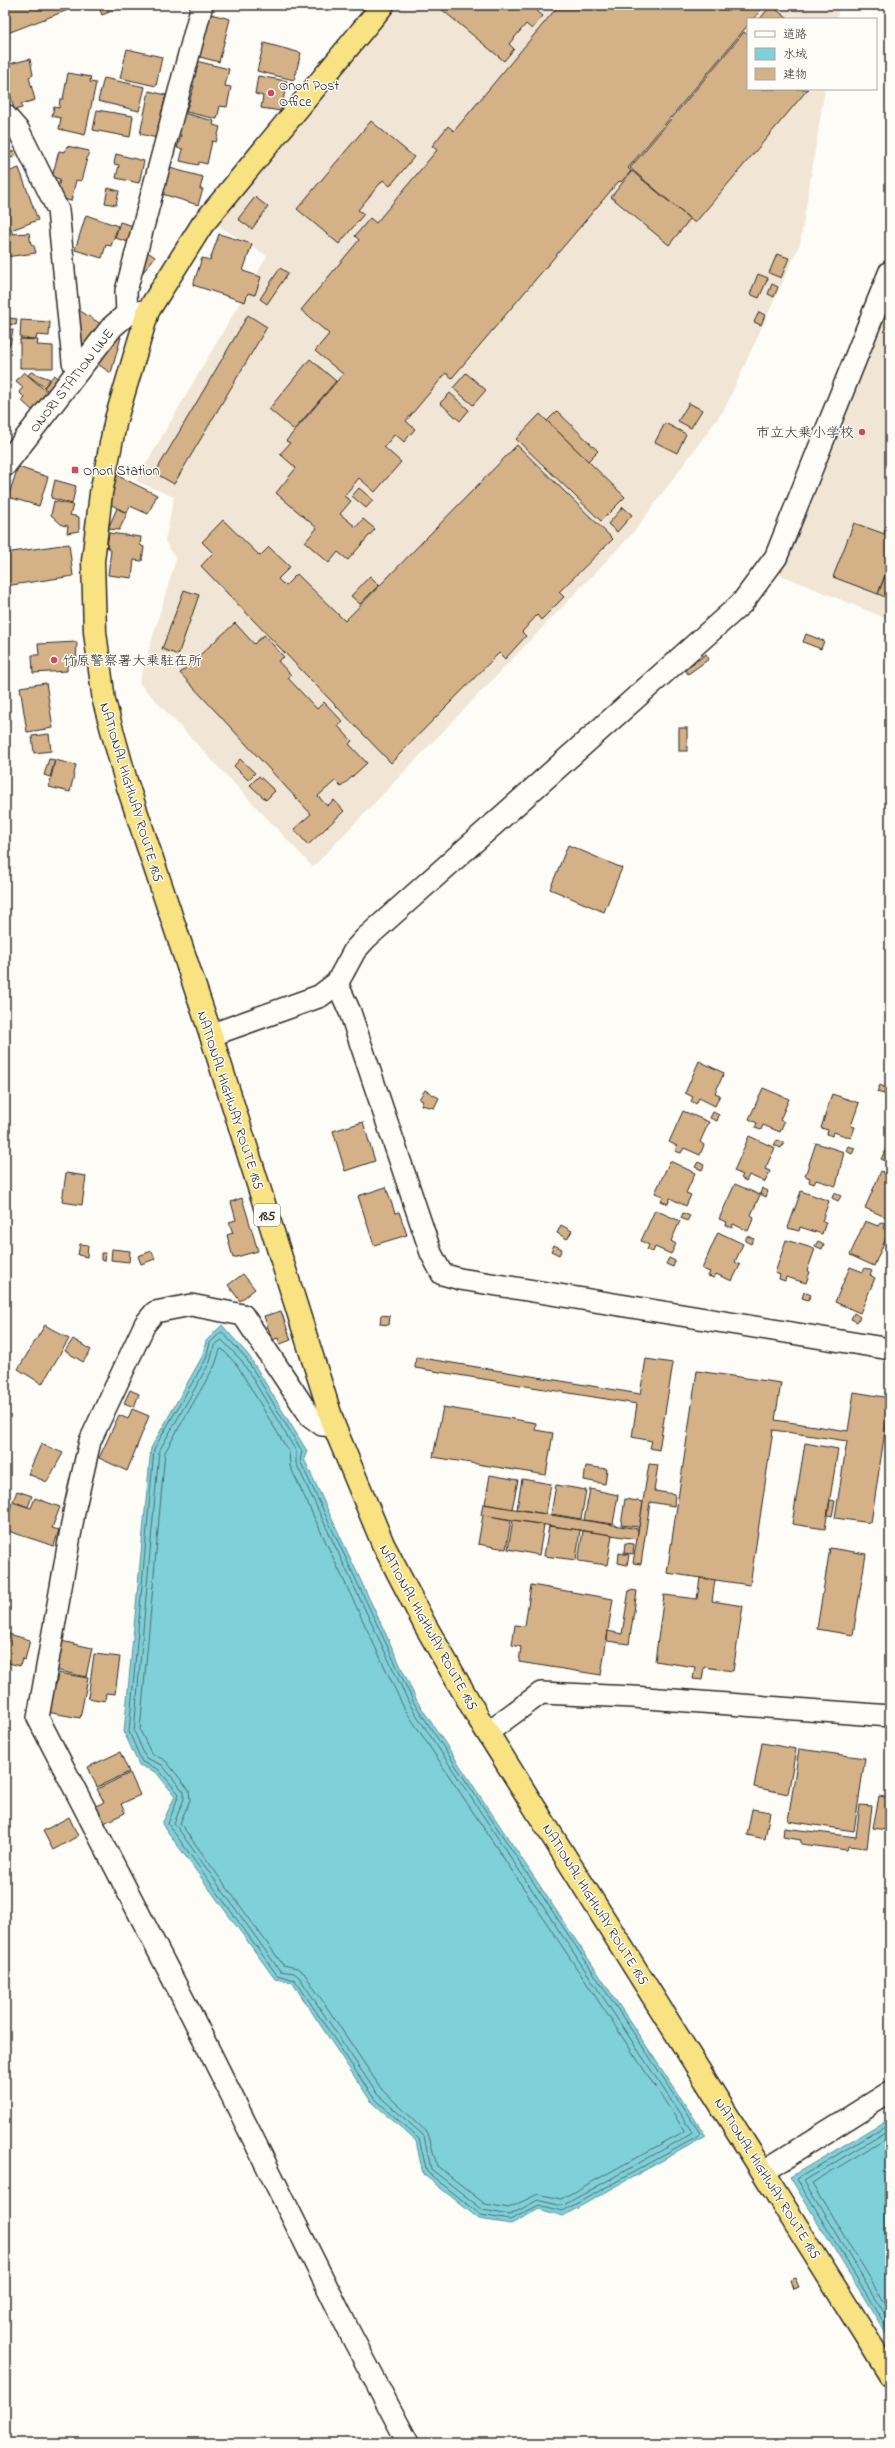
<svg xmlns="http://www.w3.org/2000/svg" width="895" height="2448" font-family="'Indie Flower','Klee One',sans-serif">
<rect width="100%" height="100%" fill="#fdfcf7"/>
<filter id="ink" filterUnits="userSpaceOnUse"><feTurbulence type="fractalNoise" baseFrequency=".025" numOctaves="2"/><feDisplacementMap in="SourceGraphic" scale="8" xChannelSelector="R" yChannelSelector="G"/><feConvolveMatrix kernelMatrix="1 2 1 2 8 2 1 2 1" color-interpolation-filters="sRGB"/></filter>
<g filter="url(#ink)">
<g fill="#f1e6d5">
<polygon points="397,5 839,5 837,19 748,19 748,89 825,89 800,244 724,410 633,533 313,867 139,683 176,559 165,541 174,497 136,481 267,256 217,225"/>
<polygon points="890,290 890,620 776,573"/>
</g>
<g fill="#80d0d9" stroke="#5e8e93">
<polygon points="222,1325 249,1356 307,1451 304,1459 417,1701 706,2136 563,2216 539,2209 511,2224 479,2219 423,2174 416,2141 370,2100 292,1982 275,1979 162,1824 175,1796 156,1772 139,1765 124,1732 151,1448 202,1357 206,1341"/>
<polygon points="890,2118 890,2340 790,2177"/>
</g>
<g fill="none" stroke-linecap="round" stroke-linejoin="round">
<g stroke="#4d6d71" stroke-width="1">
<polygon points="222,1332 246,1358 302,1451 300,1461 414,1703 700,2133 699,2136 563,2211 539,2205 510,2220 481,2215 427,2172 419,2139 373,2097 295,1980 277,1975 168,1824 179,1794 158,1769 142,1762 129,1732 154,1449 206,1359 210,1343"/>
<polygon points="222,1340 242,1361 296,1451 296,1463 410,1705 692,2132 691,2134 562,2206 538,2200 510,2215 483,2210 431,2169 424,2136 377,2094 299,1977 294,1973 280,1971 174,1823 184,1799 184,1792 162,1765 146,1758 134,1731 159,1451 210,1362 214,1346"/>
<polygon points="222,1349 237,1365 289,1452 290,1466 404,1708 684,2130 683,2132 561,2199 538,2194 509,2208 485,2204 437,2166 428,2133 382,2090 304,1973 297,1968 283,1965 180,1823 190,1800 189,1790 166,1761 151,1753 140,1730 165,1452 215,1365 220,1350"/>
<polyline points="890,2123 797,2179 890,2333"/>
<polyline points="890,2129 804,2181 890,2323"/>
<polyline points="890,2136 812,2183 890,2312"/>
</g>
</g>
<g fill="#d5b187" stroke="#2b2b2b">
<polygon points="5,5 81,5 5,34"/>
<polygon points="105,5 127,5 102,15 99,7"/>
<polygon points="286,5 311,5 310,11"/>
<polygon points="443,5 542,5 537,11 543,16 532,29 526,24 509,44 514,49 504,61 440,8"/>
<polygon points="559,5 765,5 753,19 748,19 748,25 628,168 631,171 621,182 619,181 452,378 446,373 406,421 415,429 404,442 395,434 384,447 401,462 375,492 359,478 344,496 351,501 340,514 356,527 363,519 375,529 348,560 338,552 329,563 305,542 317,528 276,493 296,468 280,454 290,443 286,441 343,374 315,351 329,334 301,310 359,240 355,236 370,218 376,223 437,150 432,146 448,126 454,131"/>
<polygon points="771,5 788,19 760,19"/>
<polygon points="207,13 230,19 219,62 196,56"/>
<polygon points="744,32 748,35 748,89 808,89 695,223 630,168"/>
<polygon points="264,43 301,53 294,80 257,71"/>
<polygon points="127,49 162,57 156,86 120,78"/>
<polygon points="30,59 33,75 29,77 35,100 21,104 22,108 14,110 8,83 5,84 5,65"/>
<polygon points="196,61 229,69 225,86 231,87 227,107 220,106 217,119 186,112 194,86 191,85"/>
<polygon points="68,73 91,77 90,82 96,83 85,135 59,129 61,118 52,116 54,107 59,108 60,99 63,99"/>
<polygon points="258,76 287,81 281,111 261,108 263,96 255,94"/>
<polygon points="104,78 145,87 139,111 98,101"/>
<polygon points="149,91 166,95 161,114 166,115 157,138 140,134"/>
<polygon points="97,110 133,116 130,137 93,130"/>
<polygon points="179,112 214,121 213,125 220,127 216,142 212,141 207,164 199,162 198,165 180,161 183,149 177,148 181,135 174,133"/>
<polygon points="371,121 414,157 390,186 383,180 358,210 364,214 339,244 297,209"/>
<polygon points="67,146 89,151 81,181 76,180 71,201 56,197 60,179 52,177 59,151 65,152"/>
<polygon points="14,151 16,156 5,160 5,154"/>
<polygon points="116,154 144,161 139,183 116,178 119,165 114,164"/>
<polygon points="166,167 203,177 200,189 203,189 198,205 159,193"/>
<polygon points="19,168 38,220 11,230 13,234 29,233 31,244 34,246 36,253 5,257 5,173"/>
<polygon points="632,171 690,219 669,245 611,197"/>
<polygon points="108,188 119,191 116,205 105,203"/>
<polygon points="255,197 268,207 252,229 238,219"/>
<polygon points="86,215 118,226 111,246 106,245 102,258 75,250"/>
<polygon points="120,222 137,227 132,243 115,238"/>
<polygon points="219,234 252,244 243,271 261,277 255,295 248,293 245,302 193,285 202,258 210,260"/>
<polygon points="143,249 155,257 140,276"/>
<polygon points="777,254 789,258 781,278 769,273"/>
<polygon points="280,268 288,273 267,304 260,299"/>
<polygon points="758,274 768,278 759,298 750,294"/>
<polygon points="772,284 778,287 774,297 768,294"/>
<polygon points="74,307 101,324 77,355"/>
<polygon points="759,312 765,315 761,325 754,322"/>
<polygon points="248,315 267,327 174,484 155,473"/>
<polygon points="9,318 17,319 16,325 8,324"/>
<polygon points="5,320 8,320 5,337"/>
<polygon points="21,320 50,322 49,336 37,335 36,339 20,338"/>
<polygon points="7,329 13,330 10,345 5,344"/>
<polygon points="117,335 121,337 111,373 96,363"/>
<polygon points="20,339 38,340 37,345 53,346 53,368 20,368"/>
<polygon points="310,359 336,381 294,430 269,409"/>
<polygon points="24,372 48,393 33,411 21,400 24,397 19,392 23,387 16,381"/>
<polygon points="31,372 50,379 44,387 28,375"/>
<polygon points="466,373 486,390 473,405 453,388"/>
<polygon points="54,375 59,379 50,392 44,388"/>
<polygon points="450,393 469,410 460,421 440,403"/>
<polygon points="689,403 702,410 691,428 678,421"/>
<polygon points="557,411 598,451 588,461 547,421"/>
<polygon points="540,414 625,497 601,521 516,439"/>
<polygon points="665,423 686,434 677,453 655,442"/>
<polygon points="517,445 613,539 559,592 564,597 541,620 537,615 522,632 526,636 505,659 499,653 391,763 201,566 213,553 202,542 223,520 260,556 269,547 290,567 278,579 285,586 297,574 345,621"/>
<polygon points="18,467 48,477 39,506 8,497"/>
<polygon points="116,475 157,495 148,514 130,506 127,513 110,504"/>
<polygon points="55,480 76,486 72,504 51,498"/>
<polygon points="359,488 373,500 366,508 352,496"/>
<polygon points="54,501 73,505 70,515 79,517 79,531 67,533 68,526 62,525 51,515"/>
<polygon points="623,507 632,515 617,532 608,524"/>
<polygon points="117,508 127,514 119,530 108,529"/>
<polygon points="890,517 890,535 884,532"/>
<polygon points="854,523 890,536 890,561 878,594 833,577"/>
<polygon points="109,533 141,537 140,545 144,547 142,561 134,560 132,578 108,575 111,550 107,547"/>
<polygon points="69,544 73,576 5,586 5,553"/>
<polygon points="890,564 890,599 878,594"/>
<polygon points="370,576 379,585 360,604 351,596"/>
<polygon points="184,590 199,595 178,655 162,649"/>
<polygon points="235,623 254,644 264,635 284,657 278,661 291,675 288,678 317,709 324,702 343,722 338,726 352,741 349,744 367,763 341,787 335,781 318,796 327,806 334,800 344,811 308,845 294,829 311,814 180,673"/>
<polygon points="806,634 824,641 821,649 803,642"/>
<polygon points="77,642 76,665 67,665 67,671 33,673 32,655 39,655 38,644"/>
<polygon points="706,654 709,659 688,674 685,670"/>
<polygon points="46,683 53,728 27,732 20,687"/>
<rect x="679" y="728" width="8" height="23"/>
<polygon points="49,734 51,751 34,753 32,736"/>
<polygon points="49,759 55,760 50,777 44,775"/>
<polygon points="240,759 255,773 248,780 234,766"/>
<polygon points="55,760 76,765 70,792 49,787"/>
<polygon points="259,776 275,791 266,800 250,785"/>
<polygon points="568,845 622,868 604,912 550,889"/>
<polygon points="699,1061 724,1073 715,1093 720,1095 715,1106 699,1098 696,1104 691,1101 693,1097 685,1093"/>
<polygon points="880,1085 886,1088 884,1094 877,1092"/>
<polygon points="763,1088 789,1099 780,1120 784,1122 780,1132 763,1125 761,1130 755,1128 757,1123 749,1119"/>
<polygon points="425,1090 439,1098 434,1108 421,1105 423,1101 419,1099"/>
<polygon points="832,1094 859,1103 851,1126 855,1127 851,1138 834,1132 832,1136 827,1134 828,1130 821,1128"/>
<polygon points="683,1111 709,1122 700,1142 704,1145 700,1155 684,1148 681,1153 675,1151 677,1146 669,1142"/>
<polygon points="713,1112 719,1115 717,1121 710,1118"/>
<polygon points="363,1122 375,1161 345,1171 333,1131"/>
<polygon points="749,1136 775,1148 765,1169 770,1171 765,1182 749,1175 746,1181 741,1178 743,1175 734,1171"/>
<polygon points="777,1140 784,1143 781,1148 774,1145"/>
<polygon points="890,1140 890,1163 881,1159"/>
<polygon points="816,1143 844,1152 836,1186 816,1180 814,1184 809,1182 810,1178 805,1176"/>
<polygon points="848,1146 855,1148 852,1154 846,1151"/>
<polygon points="670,1161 695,1173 686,1193 691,1195 686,1206 670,1198 668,1204 661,1201 663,1196 655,1193"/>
<polygon points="698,1162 704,1165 702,1170 695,1167"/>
<polygon points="881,1171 890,1175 890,1219 865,1208"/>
<polygon points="66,1173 86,1176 82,1205 62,1202"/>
<polygon points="735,1184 760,1195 751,1215 754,1217 748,1231 733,1224 732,1228 726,1225 727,1222 719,1219"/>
<polygon points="386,1187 395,1213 399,1212 407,1235 374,1245 358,1196"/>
<polygon points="762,1188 768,1191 766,1197 760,1194"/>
<polygon points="801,1191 829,1201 822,1221 826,1222 822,1234 800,1227 799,1231 788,1228"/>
<polygon points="834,1193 841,1196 838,1201 832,1198"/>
<polygon points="242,1198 258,1251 233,1258 227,1235 233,1233 229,1222 236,1220 231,1202"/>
<polygon points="655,1210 680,1221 671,1241 676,1244 671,1254 655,1247 653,1252 647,1250 649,1245 641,1241"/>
<polygon points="683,1213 690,1216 687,1221 681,1218"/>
<polygon points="865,1221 878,1226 881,1222 885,1223 883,1228 889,1231 874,1266 850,1255"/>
<polygon points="561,1225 572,1231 567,1239 557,1233"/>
<polygon points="718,1232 743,1244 735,1262 740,1265 732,1281 716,1274 714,1278 708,1276 710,1272 702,1269"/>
<polygon points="747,1236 754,1239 751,1244 745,1241"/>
<polygon points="786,1240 815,1249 807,1271 810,1272 806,1283 786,1277 785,1281 779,1279 780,1275 775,1273"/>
<polygon points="818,1241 824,1244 822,1249 815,1246"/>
<polygon points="80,1244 88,1245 87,1257 78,1255"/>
<polygon points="554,1245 562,1249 559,1255 551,1251"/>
<polygon points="112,1249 130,1251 129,1262 111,1260"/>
<polygon points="152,1251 155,1259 141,1264 138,1256"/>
<polygon points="101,1253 106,1253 105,1261 101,1260"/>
<polygon points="669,1258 675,1261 673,1267 666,1264"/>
<polygon points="850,1267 863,1272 865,1268 872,1271 870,1275 875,1278 860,1313 835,1302"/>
<polygon points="243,1274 255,1289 240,1301 228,1285"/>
<polygon points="804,1292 811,1295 808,1300 802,1298"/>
<polygon points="281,1311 291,1340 280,1344 278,1338 272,1340 264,1316"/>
<polygon points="854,1313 860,1317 857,1322 851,1319"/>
<polygon points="381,1315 390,1316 389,1325 380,1324"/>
<polygon points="45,1325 69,1339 42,1384 18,1369"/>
<polygon points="73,1339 91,1350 83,1362 65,1351"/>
<polygon points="416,1357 640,1394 646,1359 673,1363 659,1450 650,1448 652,1441 632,1437 637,1404 415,1368"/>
<polygon points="697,1371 781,1383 775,1420 848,1431 854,1392 890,1398 871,1523 835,1518 847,1441 773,1430 750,1585 667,1573"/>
<polygon points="130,1390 139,1394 134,1407 124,1403"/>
<polygon points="443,1407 536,1423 535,1430 553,1433 546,1475 433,1457"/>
<polygon points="132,1409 149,1416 127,1471 99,1458 119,1415 128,1419"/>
<polygon points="805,1443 838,1449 825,1529 792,1524"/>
<polygon points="41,1444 63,1453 47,1482 28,1474"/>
<polygon points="649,1464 658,1465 654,1491 675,1494 674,1506 650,1502 641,1564 633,1563"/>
<polygon points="586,1466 607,1469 605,1484 584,1480"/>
<polygon points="490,1475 518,1480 512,1509 485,1504"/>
<polygon points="522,1479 551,1484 546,1514 517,1509"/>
<polygon points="556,1485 586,1490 581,1519 551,1514"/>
<polygon points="590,1489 618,1495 613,1524 584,1520"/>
<polygon points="17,1491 32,1496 28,1507 13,1501"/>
<polygon points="35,1498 60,1507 52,1528 59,1530 54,1546 5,1530 12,1502 31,1508"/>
<polygon points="625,1499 643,1502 639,1527 621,1525"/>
<polygon points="830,1500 835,1501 832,1516 828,1515"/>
<polygon points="483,1504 638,1529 637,1539 481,1515"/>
<polygon points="483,1515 511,1520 506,1549 478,1544"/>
<polygon points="513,1520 544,1525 539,1555 508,1549"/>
<polygon points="549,1526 580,1530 576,1560 544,1556"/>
<polygon points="583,1531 612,1535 607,1565 578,1561"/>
<polygon points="625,1543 634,1544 633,1554 624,1553"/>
<polygon points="830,1548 866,1554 853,1635 817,1629"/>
<polygon points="619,1553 629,1555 627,1565 618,1563"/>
<polygon points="700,1578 715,1580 712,1601 743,1606 733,1671 704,1667 702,1680 693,1679 695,1667 655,1661 664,1595 697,1599"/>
<polygon points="531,1585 613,1599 601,1675 519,1662 521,1647 512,1645 515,1625 525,1626"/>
<polygon points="629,1590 637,1591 629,1644 607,1641 608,1631 622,1634"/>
<polygon points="5,1633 30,1640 25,1660 22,1659 20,1666 5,1662"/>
<polygon points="57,1640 92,1648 86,1677 51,1669"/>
<polygon points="94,1654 120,1657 115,1694 106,1693 105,1701 88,1698"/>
<polygon points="5,1665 9,1666 5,1680"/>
<polygon points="58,1673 88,1678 80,1718 47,1712 50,1684 56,1685"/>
<polygon points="762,1743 796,1749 788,1794 754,1787"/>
<polygon points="799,1749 865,1758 854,1831 788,1821"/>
<polygon points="120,1752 129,1772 97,1787 88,1767"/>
<polygon points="130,1773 140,1795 121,1804 125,1813 102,1824 94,1807 104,1802 97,1789"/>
<polygon points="879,1796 890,1798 887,1830 873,1828"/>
<polygon points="860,1805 872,1806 867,1848 848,1846 847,1850 801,1844 801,1840 783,1837 784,1828 856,1837"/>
<polygon points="752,1809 770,1812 765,1839 747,1835"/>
<polygon points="69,1817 78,1836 53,1850 43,1831"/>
<polygon points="795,2278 799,2287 793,2289 790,2280"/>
</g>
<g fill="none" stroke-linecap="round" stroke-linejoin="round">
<defs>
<g id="street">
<polyline points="5,115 19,131 58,210 73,362 77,370"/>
<polyline points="127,314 126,291 202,5"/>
<polyline points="337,983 350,1012 431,1253 442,1274 460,1279 890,1349"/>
<polyline points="334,1426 322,1425 310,1416 243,1315 191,1305 155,1312 145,1324 90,1441 75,1507 38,1718 193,2018 350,2333 408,2443"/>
<polyline points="488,1732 541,1693 633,1697 890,1716"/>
<polyline points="764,2171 890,2092"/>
</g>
<g id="secondary">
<polyline points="5,465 112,327 127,314 148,311"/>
<polyline points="211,1035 320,996 337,983 355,950 366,938 742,603 776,557 890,272"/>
</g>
<polyline id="highway" points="383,5 202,225 148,311 116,419 101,493 93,561 95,632 104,701 126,781 211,1035 334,1426 383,1544 425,1625 479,1719 890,2375"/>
</defs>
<use href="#street" stroke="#2b2b2b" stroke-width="24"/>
<use href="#secondary" stroke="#2b2b2b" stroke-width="25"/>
<use href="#highway" stroke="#2b2b2b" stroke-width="25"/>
<use href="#street" stroke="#fdfcf7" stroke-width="21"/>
<use href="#secondary" stroke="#fdfcf7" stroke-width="22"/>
<use href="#highway" stroke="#f8e281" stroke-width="22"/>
</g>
</g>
<g fill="#d1495b" stroke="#fdfcf7" stroke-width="1.5">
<circle cx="271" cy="93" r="4"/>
<circle cx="862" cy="432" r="4"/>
<rect x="71" y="466" width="8" height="8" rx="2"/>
<circle cx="54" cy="660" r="4"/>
</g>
<g text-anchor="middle" stroke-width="3" stroke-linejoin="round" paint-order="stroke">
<rect fill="#fdfcf7" stroke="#6a6a68" stroke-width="1" x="254" y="1204" width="26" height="22" rx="3"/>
<g font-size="13" font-weight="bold" fill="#2b2b2b">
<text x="267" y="1220">185</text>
</g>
<g font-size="14" fill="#2b2b2b" stroke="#fdfcf7" text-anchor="start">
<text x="279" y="90">Onori Post<tspan x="279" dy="16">Office</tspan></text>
<text x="854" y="437" text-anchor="end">市立大乗小学校</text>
<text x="83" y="475">Onori Station</text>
<text x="62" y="665">竹原警察署大乗駐在所</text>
</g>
<g font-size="14" fill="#2b2b2b" stroke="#fdfcf7">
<text transform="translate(71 380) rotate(-52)" y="5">ONORI STATION LINE</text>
<text transform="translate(132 792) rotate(73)" y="5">NATIONAL HIGHWAY ROUTE 185</text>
<text transform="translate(231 1100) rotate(72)" y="5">NATIONAL HIGHWAY ROUTE 185</text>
<text transform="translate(429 1627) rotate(61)" y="5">NATIONAL HIGHWAY ROUTE 185</text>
<text transform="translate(596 1904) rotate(58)" y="5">NATIONAL HIGHWAY ROUTE 185</text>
<text transform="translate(768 2178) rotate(58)" y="5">NATIONAL HIGHWAY ROUTE 185</text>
</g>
</g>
<rect width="895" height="2448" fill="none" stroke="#fdfcf7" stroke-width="20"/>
<rect x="10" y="10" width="875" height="2428" fill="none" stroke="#2b2b2b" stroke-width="1.5" filter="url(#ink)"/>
<rect x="747" y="18" width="130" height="72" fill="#fdfcf7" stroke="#a9a8a5"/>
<rect x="755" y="31" width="20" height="6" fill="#fdfcf7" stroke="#a9a8a5"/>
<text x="783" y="38" font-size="12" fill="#2b2b2b">道路</text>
<rect x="755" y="48" width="20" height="12" fill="#80d0d9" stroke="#a9a8a5"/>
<text x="783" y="58" font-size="12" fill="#2b2b2b">水域</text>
<rect x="755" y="68" width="20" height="12" fill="#d5b187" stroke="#a9a8a5"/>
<text x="783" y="78" font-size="12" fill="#2b2b2b">建物</text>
</svg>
